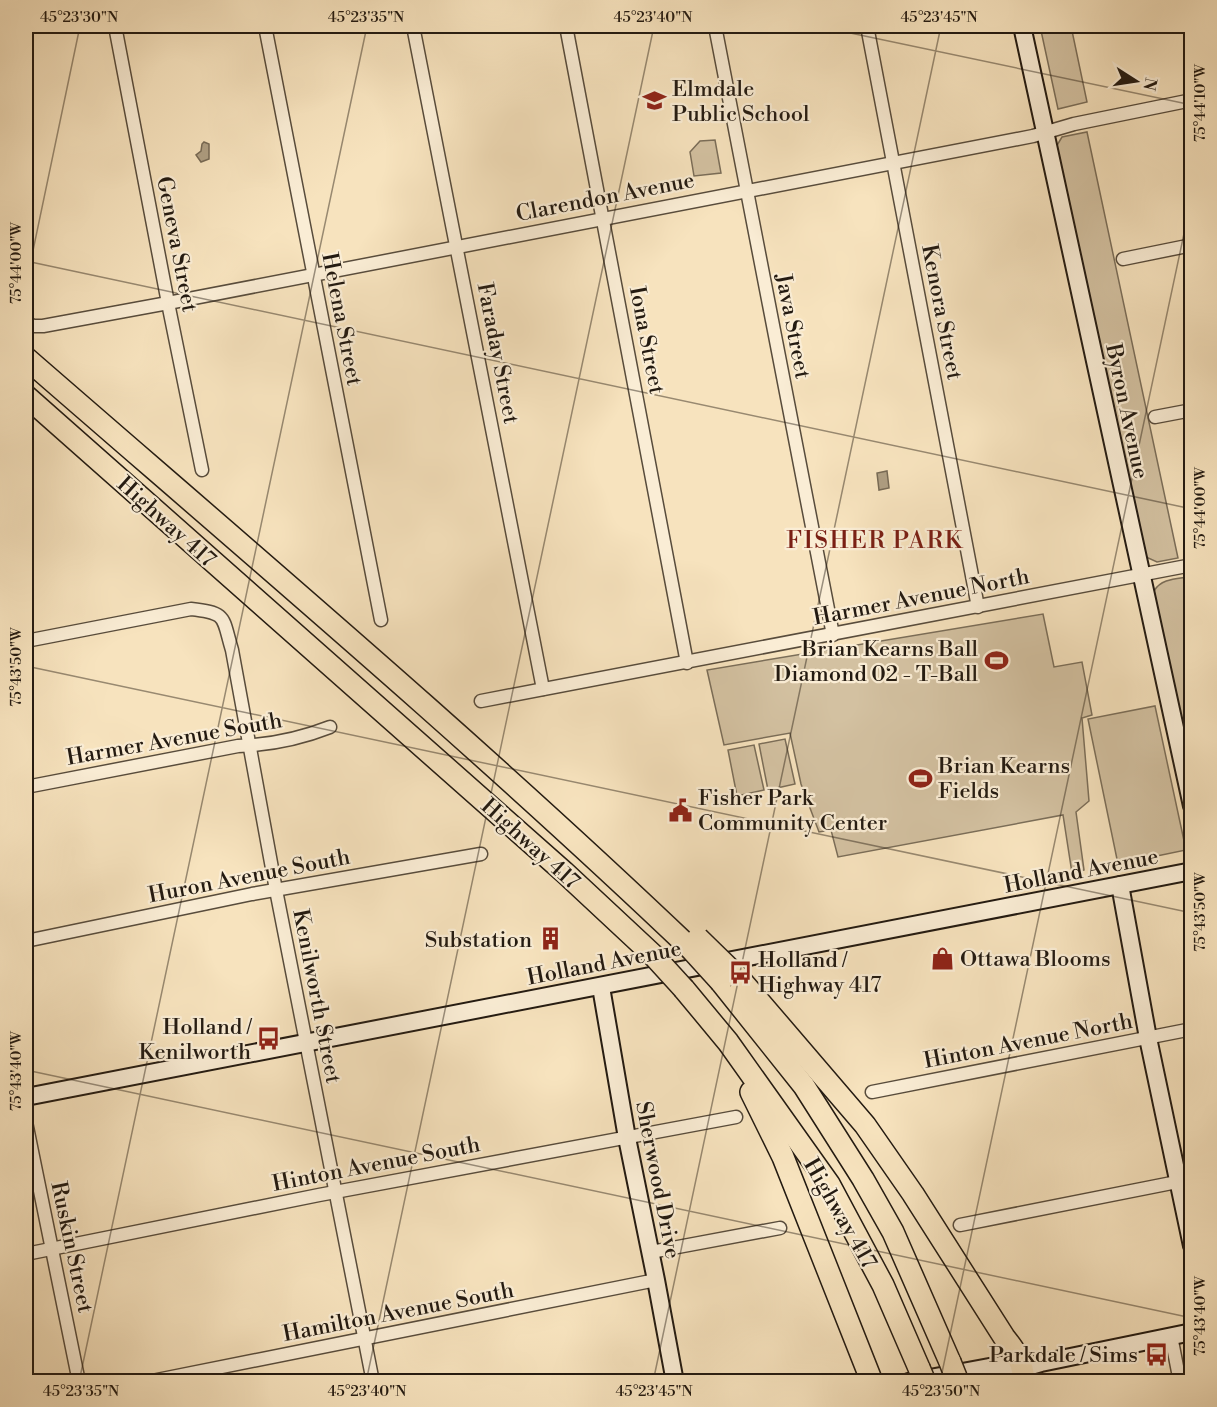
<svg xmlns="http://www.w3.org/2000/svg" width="1217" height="1407" font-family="'Libre Bodoni',serif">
<rect width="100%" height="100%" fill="#f7e3be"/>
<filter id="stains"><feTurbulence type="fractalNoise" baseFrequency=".00333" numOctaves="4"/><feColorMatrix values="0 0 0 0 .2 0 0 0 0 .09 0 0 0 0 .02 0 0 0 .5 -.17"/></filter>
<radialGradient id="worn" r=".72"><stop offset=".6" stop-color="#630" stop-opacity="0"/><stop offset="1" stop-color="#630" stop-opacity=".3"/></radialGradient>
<g fill="#d3c1a1" stroke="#7b6e59" stroke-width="1.5">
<polygon points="1040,26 1071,26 1087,102 1058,109"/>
<polygon points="1087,132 1178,558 1157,562 1146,557 1056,147 1062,137"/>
<polygon points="715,140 721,173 694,176 690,152 700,141"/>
<path d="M1188 577 1192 593 1191 766 1154 591C1161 579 1175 579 1188 577Z"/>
<polygon points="1043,614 1054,667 1082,662 1092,715 1082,718 1089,801 1076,812 1084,870 1072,873 1063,815 838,857 831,830 819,832 801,784 790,733 724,745 707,670"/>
<polygon points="1155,706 1186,850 1118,864 1088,719"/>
<polygon points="785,739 795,784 768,790 759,744"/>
<polygon points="754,745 764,790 737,796 728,750"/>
</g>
<g fill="#af9f83" stroke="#776a55" stroke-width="1.5">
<polygon points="204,142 209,144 209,159 201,162 196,155 201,151 202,144"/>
<polygon points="887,471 889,488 879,490 877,473"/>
</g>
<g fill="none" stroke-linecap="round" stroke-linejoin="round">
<defs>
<g id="street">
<polyline points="115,26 168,303 202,470"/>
<polyline points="265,26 381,620"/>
<polyline points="413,26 543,689"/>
<polyline points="566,26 687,663"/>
<polyline points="715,26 833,635"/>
<polyline points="867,26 978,607"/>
<polyline points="1123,259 1192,245"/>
<polyline points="26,322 33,326 43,326 168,303 1033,136 1074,124 1192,100"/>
<polyline points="1155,417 1192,410"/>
<path d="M26 641 191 609C228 613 222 617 232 650L276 890 373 1382"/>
<polyline points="481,701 1192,565"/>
<path d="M26 787 238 746C268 745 302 738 330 727"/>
<polyline points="26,941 252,894 481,854"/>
<polyline points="872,1092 1192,1029"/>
<polyline points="26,1122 79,1382"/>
<polyline points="960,1225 1192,1179"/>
<polyline points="651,1252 780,1228"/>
<polyline points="26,1254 319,1195 736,1117"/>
<polyline points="1171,1336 1180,1382"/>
<polyline points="147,1382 656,1280"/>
</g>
<g id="secondary">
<polyline points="1022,26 1192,806"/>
<polyline points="1120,885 1148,1038 1192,1246"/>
<polyline points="601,987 627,1138 656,1280 675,1382"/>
<polyline points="26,1097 1192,871"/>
<polyline points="908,1382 1000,1365 1023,1368"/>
<path d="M977 1382C999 1377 1019 1369 1041 1363L1192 1332"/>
</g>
<g id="highway">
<path d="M26 358C249 552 475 743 690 948"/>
<polyline points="26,396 564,872 653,955"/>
<path d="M739 978 865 1125 913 1194 1004 1337C1016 1352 1023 1362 1024 1382"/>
<polyline points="721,982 804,1086 863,1179 893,1232 950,1362"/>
<polyline points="684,989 728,1042 829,1184 883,1285 919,1368"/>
<polyline points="751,1092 783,1157 872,1382"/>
</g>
</defs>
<use href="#street" stroke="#584c3c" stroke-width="15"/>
<use href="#secondary" stroke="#231a11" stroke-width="20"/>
<use href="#highway" stroke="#231a11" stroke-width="24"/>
<use href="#street" stroke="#faedd5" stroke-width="12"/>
<use href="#secondary" stroke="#faedd5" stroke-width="16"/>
<use href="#highway" stroke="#f7e3be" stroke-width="21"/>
<defs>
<g id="highway-bridge">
<polyline points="698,938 739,978"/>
<polyline points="691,949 721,982"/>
<polyline points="653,955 684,989"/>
<polyline points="950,1362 958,1382"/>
<polyline points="919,1368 925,1382"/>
</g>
</defs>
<use href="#highway-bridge" stroke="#231a11" stroke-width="24" stroke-linecap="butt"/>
<use href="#highway-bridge" stroke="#f7e3be" stroke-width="21"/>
</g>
<path fill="none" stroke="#231a11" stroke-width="1.5" stroke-opacity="0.45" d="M817 26 1192 105M26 261 1192 509M26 284 80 26M26 666 1192 913M26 1070 1192 1318M79 1382 367 26M366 1382 654 26M653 1382 941 26M940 1382 1192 196"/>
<defs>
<symbol id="school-bare" viewBox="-9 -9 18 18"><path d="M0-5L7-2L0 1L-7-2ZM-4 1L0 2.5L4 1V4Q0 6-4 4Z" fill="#8f2418" stroke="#faedd5" stroke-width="2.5" paint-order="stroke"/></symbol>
<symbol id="stadium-bare" viewBox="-9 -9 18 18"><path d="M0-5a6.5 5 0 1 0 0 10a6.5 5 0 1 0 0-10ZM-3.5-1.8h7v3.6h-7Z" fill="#8f2418" stroke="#faedd5" stroke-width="2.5" paint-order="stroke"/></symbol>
<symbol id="civic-bare" viewBox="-9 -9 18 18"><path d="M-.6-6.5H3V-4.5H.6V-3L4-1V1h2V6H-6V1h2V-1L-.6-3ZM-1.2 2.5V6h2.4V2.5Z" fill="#8f2418" stroke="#faedd5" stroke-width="2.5" paint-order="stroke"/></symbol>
<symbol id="building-bare" viewBox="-9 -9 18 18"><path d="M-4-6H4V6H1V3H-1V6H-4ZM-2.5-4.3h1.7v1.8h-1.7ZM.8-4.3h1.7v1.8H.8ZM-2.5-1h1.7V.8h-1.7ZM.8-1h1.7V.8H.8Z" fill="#8f2418" stroke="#faedd5" stroke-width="2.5" paint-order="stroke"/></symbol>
<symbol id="shop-bare" viewBox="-9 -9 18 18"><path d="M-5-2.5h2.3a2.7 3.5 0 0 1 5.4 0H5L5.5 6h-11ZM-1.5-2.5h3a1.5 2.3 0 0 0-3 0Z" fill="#8f2418" stroke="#faedd5" stroke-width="2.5" paint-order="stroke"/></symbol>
<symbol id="bus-bare" viewBox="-9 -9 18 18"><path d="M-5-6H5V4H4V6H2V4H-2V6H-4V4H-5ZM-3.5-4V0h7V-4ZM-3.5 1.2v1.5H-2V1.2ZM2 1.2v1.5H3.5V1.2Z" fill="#8f2418" stroke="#faedd5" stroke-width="2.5" paint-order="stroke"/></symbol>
</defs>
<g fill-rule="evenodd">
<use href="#school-bare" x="638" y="84" width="33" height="33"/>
<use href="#stadium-bare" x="980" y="644" width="33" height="33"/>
<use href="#stadium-bare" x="904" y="762" width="33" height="33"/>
<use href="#civic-bare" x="664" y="794" width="33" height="33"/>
<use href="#building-bare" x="534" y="922" width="33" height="33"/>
<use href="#shop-bare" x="926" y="942" width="33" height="33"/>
<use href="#bus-bare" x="724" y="956" width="33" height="33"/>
<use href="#bus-bare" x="252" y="1022" width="33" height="33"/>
<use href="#bus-bare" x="1140" y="1338" width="33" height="33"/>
</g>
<g text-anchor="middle" stroke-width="4.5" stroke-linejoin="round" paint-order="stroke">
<g font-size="22" fill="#231a11" stroke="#faedd5" text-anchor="start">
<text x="672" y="96">Elmdale<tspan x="672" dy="25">Public School</tspan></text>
<text x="978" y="656" text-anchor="end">Brian Kearns Ball<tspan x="978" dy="25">Diamond 02 - T-Ball</tspan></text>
<text x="938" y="773">Brian Kearns<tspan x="938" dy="25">Fields</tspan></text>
<text x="698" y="805">Fisher Park<tspan x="698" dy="25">Community Center</tspan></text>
<text x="532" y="947" text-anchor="end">Substation</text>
<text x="960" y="966">Ottawa Blooms</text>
<text x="758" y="967">Holland /<tspan x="758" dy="25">Highway 417</tspan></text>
<text x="251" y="1034" text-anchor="end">Holland /<tspan x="251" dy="25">Kenilworth</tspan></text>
<text x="1138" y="1362" text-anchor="end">Parkdale / Sims</text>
</g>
<g font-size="22" fill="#231a11" stroke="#faedd5">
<text transform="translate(605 196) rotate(-11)" y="8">Clarendon Avenue</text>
<text transform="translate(178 244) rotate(79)" y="8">Geneva Street</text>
<text transform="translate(943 312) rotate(79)" y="8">Kenora Street</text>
<text transform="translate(343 319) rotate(79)" y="8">Helena Street</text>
<text transform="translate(794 326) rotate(79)" y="8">Java Street</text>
<text transform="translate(648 340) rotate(79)" y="8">Iona Street</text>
<text transform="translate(499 353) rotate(79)" y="8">Faraday Street</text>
<text transform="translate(1128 411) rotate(78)" y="8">Byron Avenue</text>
<text transform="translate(167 521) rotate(42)" y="8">Highway 417</text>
<text transform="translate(921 596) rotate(-11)" y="8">Harmer Avenue North</text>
<text transform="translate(174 738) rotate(-10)" y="8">Harmer Avenue South</text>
<text transform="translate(531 843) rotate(42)" y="8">Highway 417</text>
<text transform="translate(1081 870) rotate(-11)" y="8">Holland Avenue</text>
<text transform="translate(249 875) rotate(-11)" y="8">Huron Avenue South</text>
<text transform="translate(604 962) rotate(-11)" y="8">Holland Avenue</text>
<text transform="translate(318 996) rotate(79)" y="8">Kenilworth Street</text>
<text transform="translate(1028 1040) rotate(-11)" y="8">Hinton Avenue North</text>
<text transform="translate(376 1163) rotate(-11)" y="8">Hinton Avenue South</text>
<text transform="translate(659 1180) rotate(79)" y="8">Sherwood Drive</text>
<text transform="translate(841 1213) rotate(60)" y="8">Highway 417</text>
<text transform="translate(73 1247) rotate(78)" y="8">Ruskin Street</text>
<text transform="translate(398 1311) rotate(-11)" y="8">Hamilton Avenue South</text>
</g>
<g font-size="24" letter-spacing="1.5" fill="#7a1f14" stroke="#faedd5">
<text x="875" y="548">FISHER PARK</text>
</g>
</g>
<rect width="1217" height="1407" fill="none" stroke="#f7e3be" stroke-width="66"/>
<g transform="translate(1136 81) rotate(102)" stroke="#faedd5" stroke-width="4.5" paint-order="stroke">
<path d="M0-4.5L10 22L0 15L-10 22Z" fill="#231a11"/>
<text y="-9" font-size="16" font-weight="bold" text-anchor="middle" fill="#231a11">N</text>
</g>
<rect x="33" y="33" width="1151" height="1341" fill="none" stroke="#231a11" stroke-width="2"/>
<g font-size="15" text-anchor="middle" fill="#231a11">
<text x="79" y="22">45°23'30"N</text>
<text x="366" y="22">45°23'35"N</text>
<text x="653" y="22">45°23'40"N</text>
<text x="939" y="22">45°23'45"N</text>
<text transform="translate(1200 103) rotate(-90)" y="5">75°44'10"W</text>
<text transform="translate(16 263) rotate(-90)" y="5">75°44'00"W</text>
<text transform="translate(1200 508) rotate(-90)" y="5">75°44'00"W</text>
<text transform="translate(16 667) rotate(-90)" y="5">75°43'50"W</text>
<text transform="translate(1200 912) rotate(-90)" y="5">75°43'50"W</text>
<text transform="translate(16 1071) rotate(-90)" y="5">75°43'40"W</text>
<text transform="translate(1200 1316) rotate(-90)" y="5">75°43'40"W</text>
<text x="81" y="1396">45°23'35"N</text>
<text x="367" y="1396">45°23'40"N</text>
<text x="654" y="1396">45°23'45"N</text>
<text x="941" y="1396">45°23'50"N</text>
</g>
<rect width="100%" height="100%" filter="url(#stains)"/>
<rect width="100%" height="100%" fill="url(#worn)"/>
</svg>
